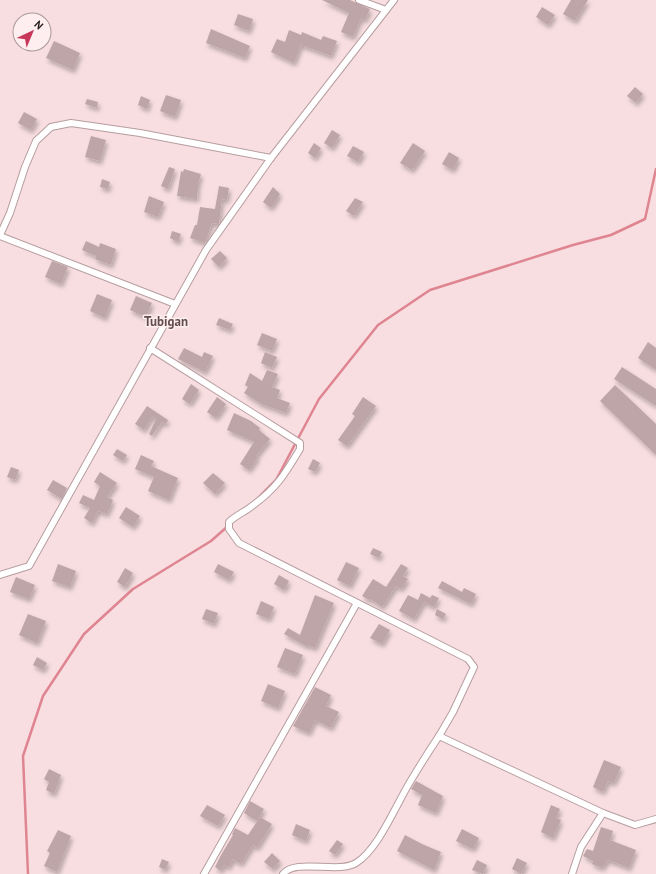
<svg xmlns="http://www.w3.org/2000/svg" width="656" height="874" font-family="'PT Sans',sans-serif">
<defs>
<filter id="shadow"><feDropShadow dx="2" dy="3.5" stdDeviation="2" flood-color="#0004"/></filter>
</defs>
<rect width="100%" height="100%" fill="#f8dee0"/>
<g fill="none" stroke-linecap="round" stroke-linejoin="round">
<g stroke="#df8591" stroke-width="2.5">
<polyline points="261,495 276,480 319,399 378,325 430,290 573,245 611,235 645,219 656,169"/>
<polyline points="28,874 23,756 43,696 84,634 133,589 211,541 228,526"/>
</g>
</g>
<g fill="#bea5a7" filter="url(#shadow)">
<polygon points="322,0 350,0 370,9 365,20 361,18 353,37 341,32 349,13"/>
<polygon points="571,0 588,0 575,21 563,14"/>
<polygon points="542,7 555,15 548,25 536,17"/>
<polygon points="238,14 253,19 249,31 234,25"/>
<polygon points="211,29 250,46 245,58 206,43"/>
<polygon points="289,30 301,35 302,32 321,40 323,36 337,41 331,56 301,45 294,63 271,52 277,39 285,42"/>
<polygon points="54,41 80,53 73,70 46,58"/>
<polygon points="635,87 643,94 636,103 627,96"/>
<polygon points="166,95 181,100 175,117 160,111"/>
<polygon points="141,96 150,100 147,109 138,105"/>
<polygon points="87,99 98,102 97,108 85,104"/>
<polygon points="24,112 37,119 31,130 18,123"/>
<polygon points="332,130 340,135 332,148 324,143"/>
<polygon points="91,136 106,140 100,161 85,157"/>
<polygon points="314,143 321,148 315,158 308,153"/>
<polygon points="413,143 425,151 412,170 400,163"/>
<polygon points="353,146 364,152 358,162 347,156"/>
<polygon points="449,152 459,158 453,170 442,164"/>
<polygon points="169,167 175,169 168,189 161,186"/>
<polygon points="184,169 201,174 198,185 197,199 177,196 181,171 183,172"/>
<polygon points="102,179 110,182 108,189 100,187"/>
<polygon points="219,186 229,188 227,200 222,199 219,224 212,223 205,243 190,238 195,225 197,225 200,207 215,209"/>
<polygon points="273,187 280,194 271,208 263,202"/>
<polygon points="149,196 164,202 158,217 144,212"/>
<polygon points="355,198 363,202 354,216 346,211"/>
<polygon points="172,231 181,234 178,242 170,238"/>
<polygon points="86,241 99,247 100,243 116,249 111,265 95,259 96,256 82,250"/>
<polygon points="220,251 227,258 219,267 211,259"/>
<polygon points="52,261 68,267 61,284 45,277"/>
<polygon points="97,294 112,300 105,318 90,311"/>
<polygon points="136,296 152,303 146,317 130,310"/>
<polygon points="219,318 233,324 230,330 216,325"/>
<polygon points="262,333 277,339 272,351 257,345"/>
<polygon points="648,342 656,348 656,370 638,358"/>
<polygon points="184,348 202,357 204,352 213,356 205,372 178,359"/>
<polygon points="265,352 277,357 272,368 261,363"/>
<polygon points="622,367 656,389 656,406 614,379"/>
<polygon points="267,370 278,374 272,387 280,390 277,398 290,403 286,413 261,404 244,393 248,387 245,385 250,373 262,381"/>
<polygon points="191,384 199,390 190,404 182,399"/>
<polygon points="615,385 656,424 656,455 600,401"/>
<polygon points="217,397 226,404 216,418 207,412"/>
<polygon points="363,397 376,406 347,446 338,440 355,416 352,414"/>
<polygon points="147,406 168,420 166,424 162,422 152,436 149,434 156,419 152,417 144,430 135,424"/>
<polygon points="234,413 251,421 260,428 259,430 270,439 256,456 258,457 249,470 240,464 254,442 227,430"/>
<polygon points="117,449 127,455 123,461 113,455"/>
<polygon points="141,455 154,461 151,466 178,478 169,500 148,491 154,477 135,469"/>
<polygon points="313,459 320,463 315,472 308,469"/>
<polygon points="11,467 19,470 15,480 7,477"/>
<polygon points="100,472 117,483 107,497 113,500 107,514 98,511 92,523 84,518 90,508 79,503 83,495 94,500 100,486 94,482"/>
<polygon points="213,473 225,483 215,494 203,483"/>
<polygon points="53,480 67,488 62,499 47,490"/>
<polygon points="126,507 140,516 133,527 119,518"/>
<polygon points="373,548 382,552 379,558 370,554"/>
<polygon points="346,562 359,568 350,586 337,580"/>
<polygon points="58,564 76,571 70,587 52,581"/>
<polygon points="218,564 234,572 229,580 214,572"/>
<polygon points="401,564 408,568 403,576 408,579 401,589 396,586 382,607 370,599 369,600 362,596 373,579 386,587"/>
<polygon points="125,568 133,573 125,587 117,582"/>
<polygon points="279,575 289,581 284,590 274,584"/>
<polygon points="16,577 35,585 29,599 10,592"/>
<polygon points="442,581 462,592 464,588 476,594 471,604 438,588"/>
<polygon points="421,593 430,598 432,595 439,598 434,607 424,602 414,619 399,611 408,595 418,600"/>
<polygon points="315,595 334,603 315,648 307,645 306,646 284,634 288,628 300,635"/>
<polygon points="261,601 274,607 269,619 256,614"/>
<polygon points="206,609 218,613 214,624 202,619"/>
<polygon points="437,609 446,614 443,619 435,615"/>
<polygon points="28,614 46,621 37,643 19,635"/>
<polygon points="379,624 390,630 382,644 370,638"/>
<polygon points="285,648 303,655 295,674 277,667"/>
<polygon points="37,657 47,663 43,670 33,665"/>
<polygon points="268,684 285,691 278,708 261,701"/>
<polygon points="315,687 331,695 326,706 339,712 331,728 315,720 309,733 293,726"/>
<polygon points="604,760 621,767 614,783 608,781 603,792 593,787"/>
<polygon points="49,769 61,775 54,794 46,790 49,782 44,779"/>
<polygon points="416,781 443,796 436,813 418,805 422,795 411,789"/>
<polygon points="250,801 264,809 257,821 244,813"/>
<polygon points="207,805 225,815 218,826 200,816"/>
<polygon points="551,805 560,809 556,818 561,820 553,838 541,832"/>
<polygon points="260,817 272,824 257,848 253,845 241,864 233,859 229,867 224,865 221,871 215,867 221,855 233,835 232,834 235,828 248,835"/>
<polygon points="296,824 310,830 306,841 292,835"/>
<polygon points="601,827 613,831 610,840 636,850 629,868 608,860 602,868 592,864 593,861 583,856 587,849 593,851"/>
<polygon points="462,829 479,838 473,849 456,841"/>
<polygon points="58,830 71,836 57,872 44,866 50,853 47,851"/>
<polygon points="405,835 422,844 441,852 434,870 397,851"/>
<polygon points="337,840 343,844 335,855 329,851"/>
<polygon points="272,853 280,861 273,869 264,862"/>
<polygon points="517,858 527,863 521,874 512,869"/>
<polygon points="162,859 169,862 165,870 159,867"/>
<polygon points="477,860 487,865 483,874 472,870"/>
</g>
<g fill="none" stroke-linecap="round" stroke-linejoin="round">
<defs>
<g id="minor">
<polyline points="359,0 386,10"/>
<polyline points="0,235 10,213 25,167 36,141 51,127 71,123 140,133 271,158"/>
<polyline points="0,236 175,304"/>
<path d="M150 348 300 443V449C285 474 277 488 252 506 245 512 236 515 229 522V529L239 543 468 659 474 667 453 712 439 736"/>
<polyline points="0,575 29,566 206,250 271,158 394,0"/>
<polyline points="204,874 357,603"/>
<path d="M283 874C295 858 338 874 356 863 378 850 396 805 410 782 419 767 429 751 439 736L603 813"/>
<polyline points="572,874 581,847 603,813 635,825 656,819"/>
</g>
</defs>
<use href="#minor" stroke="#b69d9f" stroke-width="8"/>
<use href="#minor" stroke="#fff" stroke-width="6"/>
</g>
<g text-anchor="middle" stroke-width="3" stroke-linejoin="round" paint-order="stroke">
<g font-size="13" font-weight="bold" fill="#624c4e" stroke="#feeeef">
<text x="166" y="326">Tubigan</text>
</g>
</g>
<g transform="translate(32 32) rotate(44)"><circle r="19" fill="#feeeef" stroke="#a79a9b"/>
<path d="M0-3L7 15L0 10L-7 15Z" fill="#c73759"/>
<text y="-6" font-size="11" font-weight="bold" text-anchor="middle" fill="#241b1c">N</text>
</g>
</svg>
